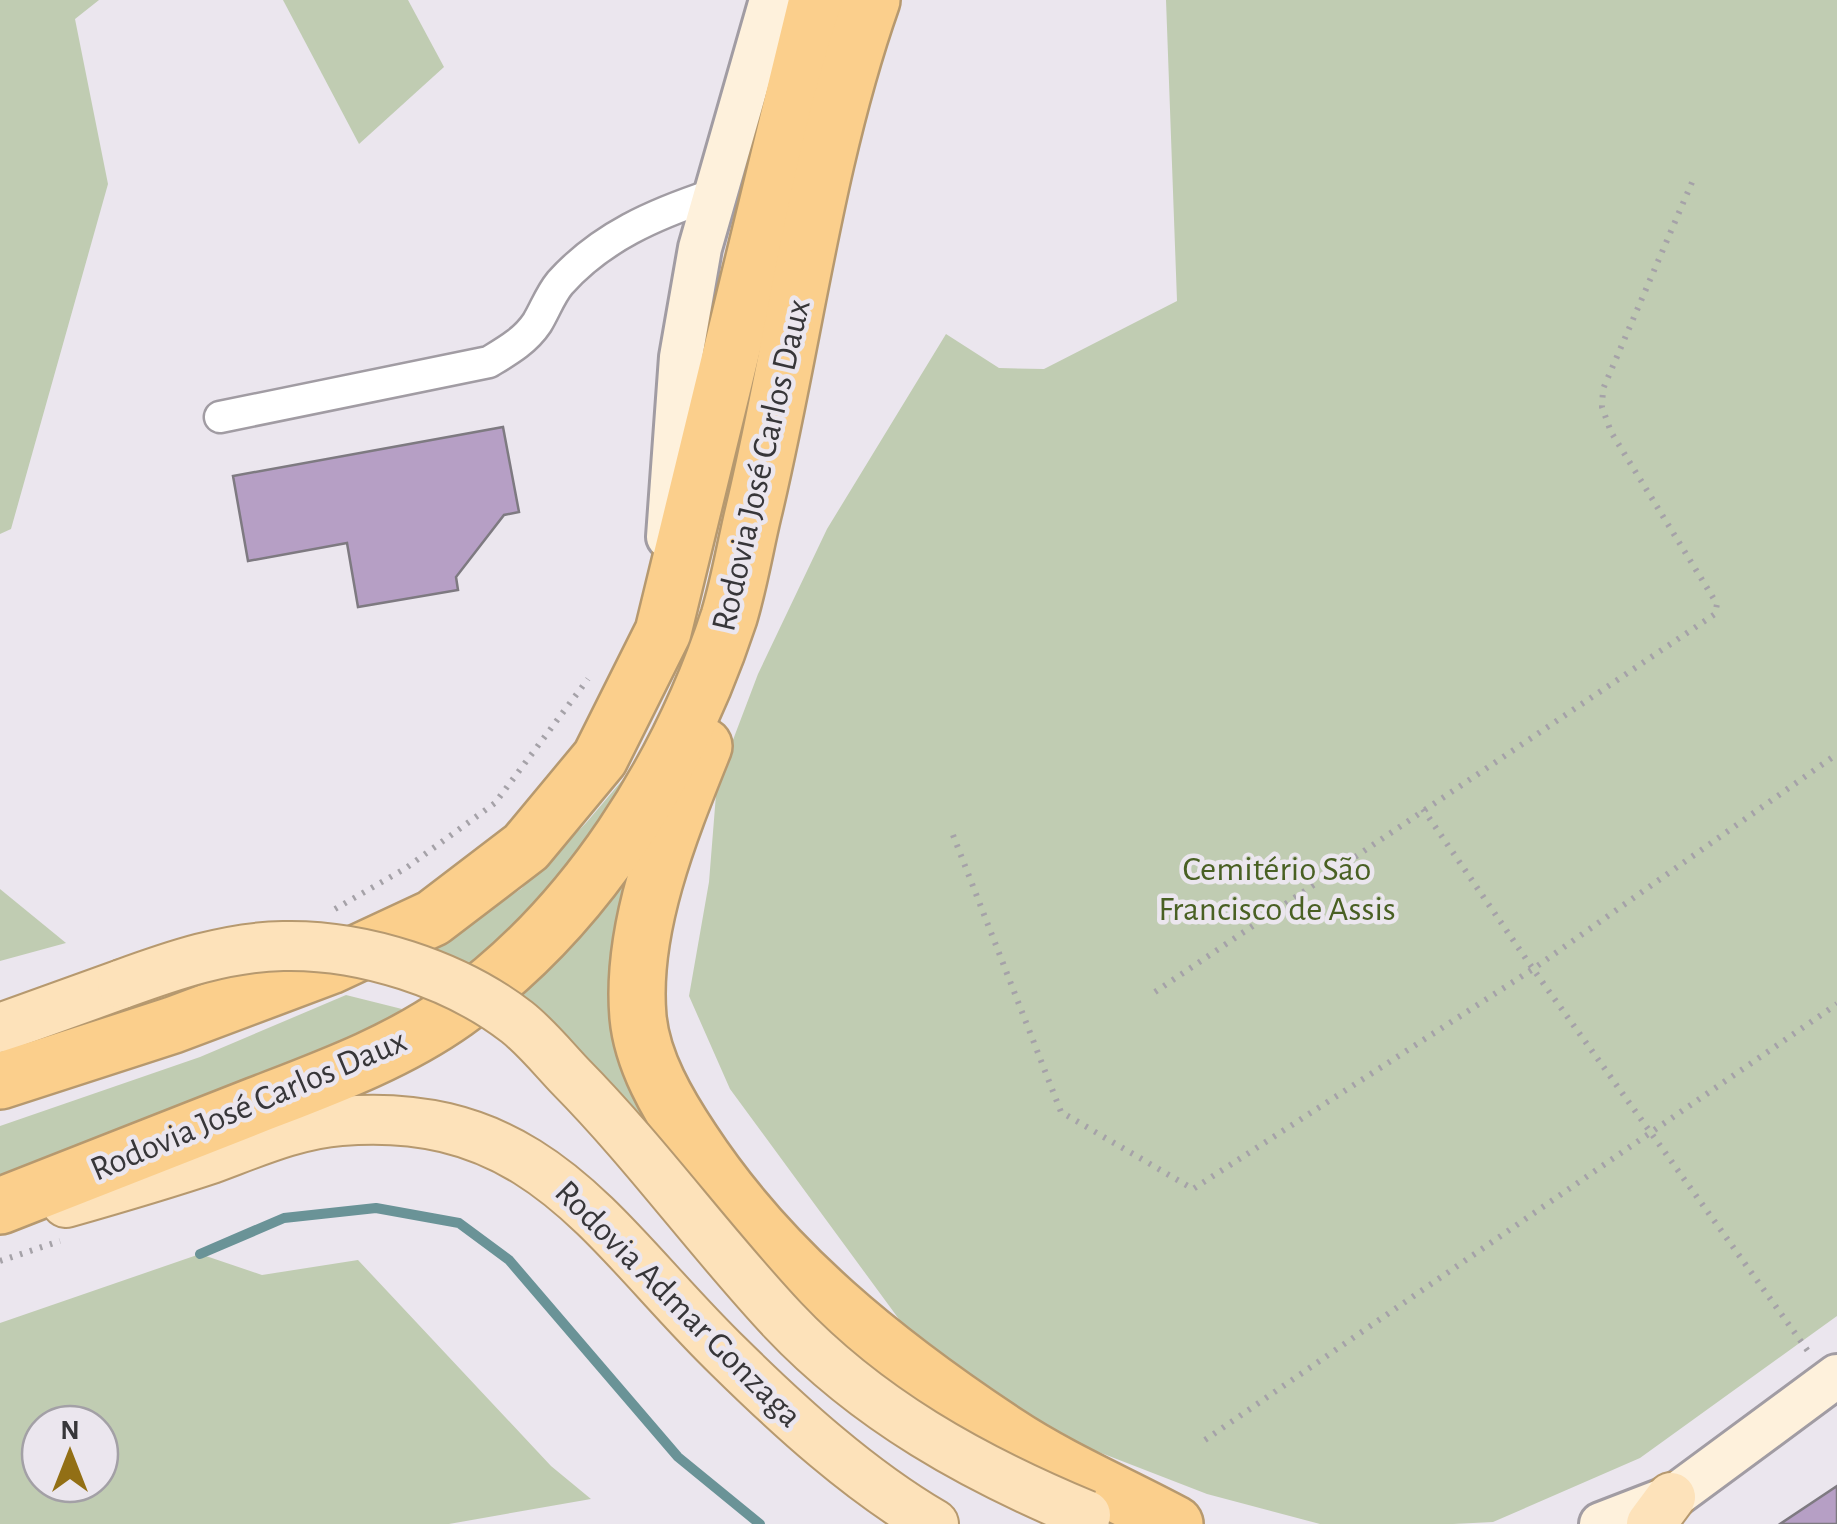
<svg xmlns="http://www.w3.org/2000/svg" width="1837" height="1524" font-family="'Alegreya Sans',sans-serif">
<rect width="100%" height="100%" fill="#ebe6ee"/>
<g fill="#c0ccb2" fill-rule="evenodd">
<polygon points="0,0 99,0 75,19 108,184 11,529 0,534"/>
<polygon points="283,0 408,0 444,67 359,144"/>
<polygon points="1166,0 1837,0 1837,1316 1640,1458 1493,1522 1453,1524 1320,1524 1207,1494 1034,1427 904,1326 730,1089 689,996 709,882 717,782 758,674 827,529 946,334 999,368 1044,369 1177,301"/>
<polygon points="658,738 546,900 459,974 416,957 521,889 586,823"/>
<polygon points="673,817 628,999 841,1345 514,994"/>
<polygon points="0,889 66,943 0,961"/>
<polygon points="346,995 402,1009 367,1034 0,1176 0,1126 200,1057"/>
<path d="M200 1254 262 1275 358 1260 551 1466 591 1499 449 1524H0V1323ZM40 1424H100V1484H40Z"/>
</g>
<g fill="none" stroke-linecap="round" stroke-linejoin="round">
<polyline stroke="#6a9397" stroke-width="10" points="200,1254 284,1218 376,1208 459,1223 509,1260 678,1457 760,1524"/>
</g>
<g fill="#b69fc5" stroke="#7e7a81" stroke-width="2.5">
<polygon points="503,427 519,512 504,515 456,577 458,590 358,607 347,543 248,561 233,476"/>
<polygon points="1837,1486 1837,1524 1780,1524"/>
</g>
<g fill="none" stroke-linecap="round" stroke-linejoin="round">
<defs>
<path id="street" d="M220 417 489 362C507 351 525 341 537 323 545 310 550 295 560 283 601 237 655 214 712 195"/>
<g id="secondary">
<polyline points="668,537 681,357 700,248 771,0"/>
<polyline points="1646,1517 1837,1376"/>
<polyline points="1601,1524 1671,1497"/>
</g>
<g id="primary">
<polyline points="0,1028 122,984"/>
<path d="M66 1203C115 1189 163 1175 211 1159 252 1144 297 1124 341 1121 541 1105 605 1237 729 1357 791 1418 859 1480 934 1524"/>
<polyline points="1651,1524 1671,1497"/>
</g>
<g id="highway">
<path d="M704 746C671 828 630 927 638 1017 642 1061 668 1105 692 1141 772 1263 886 1354 1007 1434 1060 1469 1119 1494 1175 1524"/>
<polyline points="0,1081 173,1025 330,966 433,918 526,847 600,758 663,632 817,0"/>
<path d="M0 1206C86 1172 172 1139 257 1105 324 1079 396 1053 455 1011 586 918 679 769 729 617 739 584 745 548 753 514 794 344 814 165 872 0"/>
</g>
</defs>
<use href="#street" stroke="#a19ca3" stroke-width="35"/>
<use href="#secondary" stroke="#a19ca3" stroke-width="48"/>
<use href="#primary" stroke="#b6996f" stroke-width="52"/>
<use href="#highway" stroke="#b6996f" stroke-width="60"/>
<g stroke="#a5a2a8" stroke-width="6" stroke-dasharray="2.5 8" stroke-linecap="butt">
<polyline points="1423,809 1533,969 1810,1354"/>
<polyline points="953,835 1061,1112 1193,1189 1533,969 1837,754"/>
<polyline points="335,909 406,868 495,803 588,679"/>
<polyline points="1155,992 1715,614 1717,604 1611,432 1602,407 1603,389 1693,180"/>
<polyline points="0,1261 60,1241"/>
<polyline points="1205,1440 1837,1004"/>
</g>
<use href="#street" stroke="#fff" stroke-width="30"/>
<use href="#secondary" stroke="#fef1dc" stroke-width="42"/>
<use href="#primary" stroke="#fde2ba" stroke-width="48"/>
<use href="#highway" stroke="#fbcf8c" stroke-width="55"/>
<defs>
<path id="primary-bridge" d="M122 984C174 965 227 947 283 946 362 944 455 974 517 1022 536 1037 553 1058 570 1076 646 1153 709 1241 783 1320 868 1410 973 1468 1086 1515"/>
</defs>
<use href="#primary-bridge" stroke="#b6996f" stroke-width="52" stroke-linecap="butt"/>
<use href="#primary-bridge" stroke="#fde2ba" stroke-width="48"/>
</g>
<g text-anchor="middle" stroke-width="9" stroke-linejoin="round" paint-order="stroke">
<g font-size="35" fill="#373639" stroke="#ebe6ee">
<text transform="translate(760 465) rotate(-77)" y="12">Rodovia José Carlos Daux</text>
<text transform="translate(248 1104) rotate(-23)" y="12">Rodovia José Carlos Daux</text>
<text transform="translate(679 1303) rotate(45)" y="12">Rodovia Admar Gonzaga</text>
</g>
<g font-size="35" fill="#496023" stroke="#ebe6ee">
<text x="1277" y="880">Cemitério São<tspan x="1277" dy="40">Francisco de Assis</tspan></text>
</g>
</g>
<g transform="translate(70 1454)"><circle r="48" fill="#ebe6ee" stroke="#a3a0a6" stroke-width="2.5"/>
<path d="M0-8L18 38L0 25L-18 38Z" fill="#926f15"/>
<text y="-15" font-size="28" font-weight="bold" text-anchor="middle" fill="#373639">N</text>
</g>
</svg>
